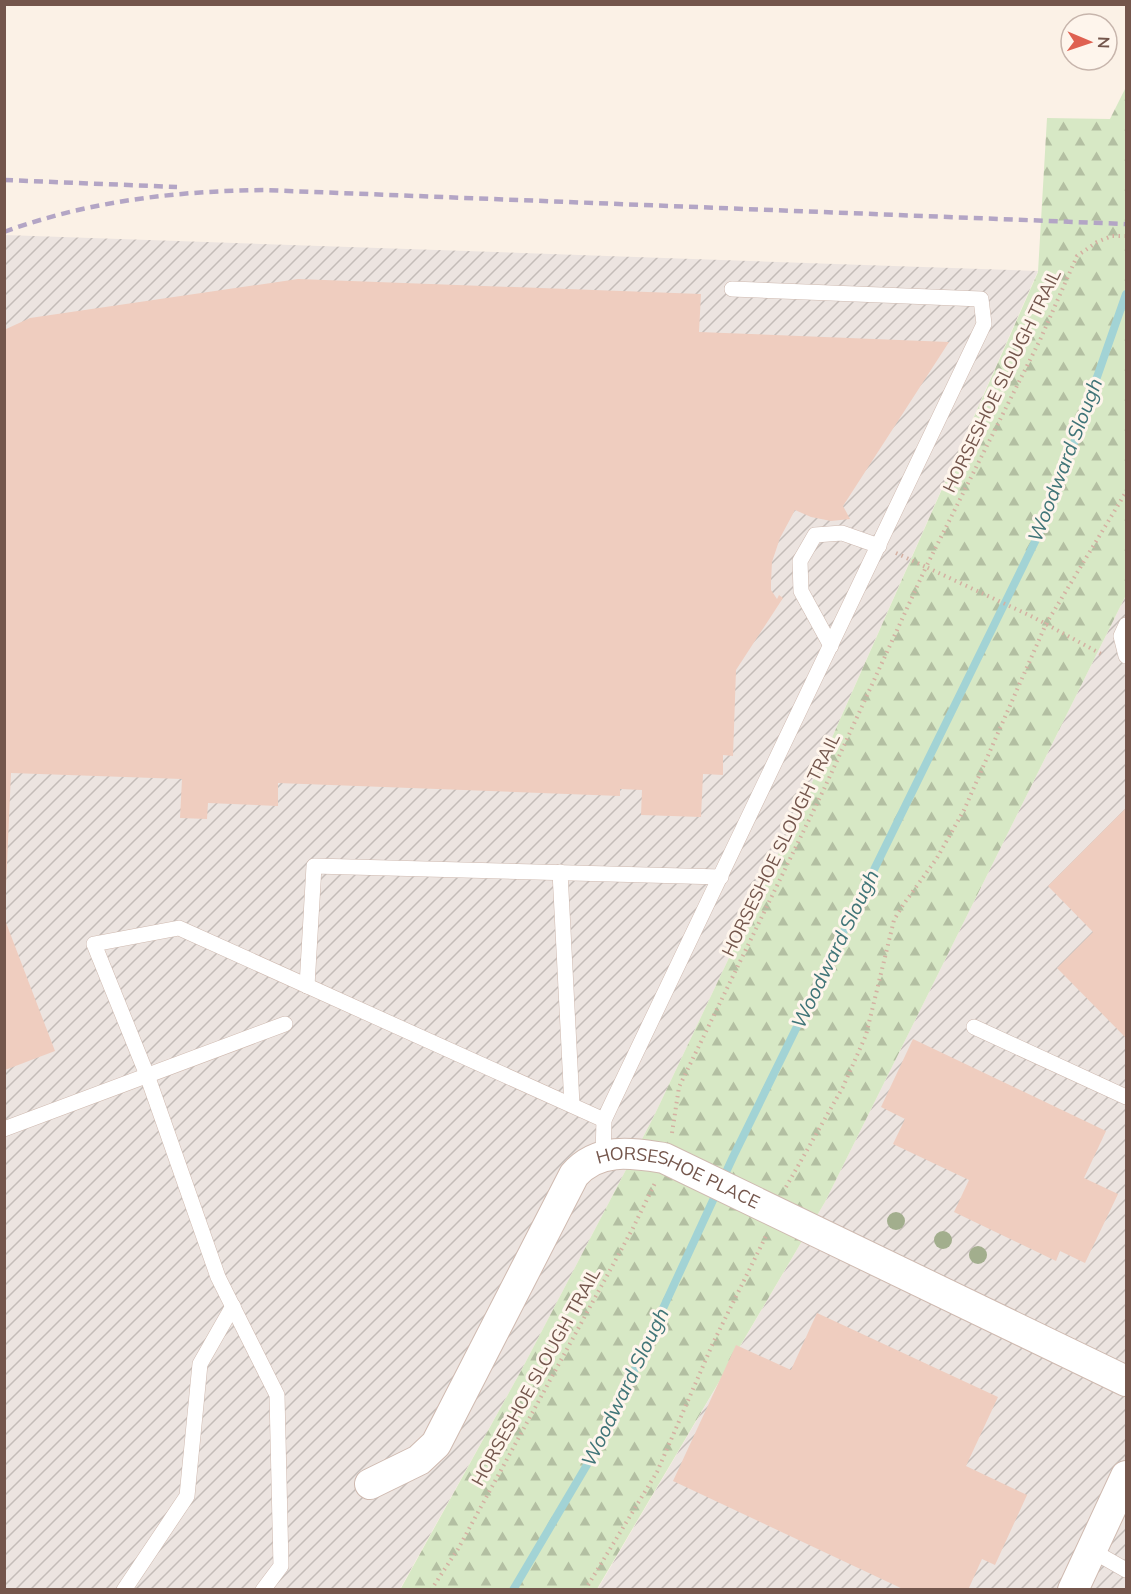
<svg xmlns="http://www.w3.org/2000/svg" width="1131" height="1594" font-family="Mulish,sans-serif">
<defs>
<pattern id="industrial-furrows" width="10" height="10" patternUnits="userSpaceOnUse" patternTransform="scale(1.5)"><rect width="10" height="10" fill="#ece4e0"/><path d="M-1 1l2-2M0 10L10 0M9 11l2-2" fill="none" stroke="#c4bcb8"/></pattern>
<pattern id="forest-firs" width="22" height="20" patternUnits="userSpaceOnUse" patternTransform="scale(1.5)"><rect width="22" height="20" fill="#d7e8c5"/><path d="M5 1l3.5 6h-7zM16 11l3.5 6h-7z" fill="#b3bfa2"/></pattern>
</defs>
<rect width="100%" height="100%" fill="#fbf1e6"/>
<g fill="url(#industrial-furrows)">
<polygon points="5,235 1038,271 811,785 654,1116 522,1369 400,1589 5,1590"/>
<polygon points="1126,595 1126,1589 597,1590 825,1202"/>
</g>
<polygon fill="url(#forest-firs)" points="1126,87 1126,595 825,1202 597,1589 400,1590 522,1369 654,1116 811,785 1038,272 1047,118 1110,119"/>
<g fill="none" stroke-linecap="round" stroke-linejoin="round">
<polyline stroke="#a2d3d5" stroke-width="8" points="513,1590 604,1436 733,1157 1051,509 1126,294"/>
</g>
<g fill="#efcdbf">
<polygon points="298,279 701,294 699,332 949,342 843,506 850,519 831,521 811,517 795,510 780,538 772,562 771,582 771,590 777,599 779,595 783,598 736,670 733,756 723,755 723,775 703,774 701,817 641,815 642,790 620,789 620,796 278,783 278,806 208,803 207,819 180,818 182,779 11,773 6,886 4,886 4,330 30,318"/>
<polygon points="1126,808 1126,1038 1057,968 1093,932 1048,886"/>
<polygon points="5,920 55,1051 5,1070"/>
<polygon points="913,1039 1106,1131 1084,1178 1118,1194 1085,1263 1060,1251 1056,1261 954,1212 969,1180 893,1144 905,1119 881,1107"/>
<polygon points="817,1313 998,1397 966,1466 1027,1495 995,1565 982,1559 968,1590 905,1590 673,1481 736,1345 791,1370"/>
</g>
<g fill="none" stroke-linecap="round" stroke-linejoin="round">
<defs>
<g id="service">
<polyline points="1126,625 1121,636 1126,656"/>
<polyline points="831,646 801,591 800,561 815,535 842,533 879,546"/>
<polyline points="560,872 572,1105"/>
<polyline points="307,986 314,866 721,877"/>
<polyline points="974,1027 1126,1097"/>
<polyline points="4,1129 285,1024"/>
<polyline points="603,1156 604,1120 612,1103 984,324 981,299 732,289"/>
<polyline points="1091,1550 1126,1570"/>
<polyline points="124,1590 187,1496 200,1364 233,1306"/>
<polyline points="263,1590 281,1566 277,1395 218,1277 147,1075 94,944 179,928 604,1120"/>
</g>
<g id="minor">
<path id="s1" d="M370 1484 419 1460 436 1444 574 1175C598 1147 632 1153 664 1158L1126 1381"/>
<polyline points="1073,1590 1126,1476"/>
</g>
</defs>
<use href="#service" stroke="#cfbab0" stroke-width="16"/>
<use href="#minor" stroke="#cfbab0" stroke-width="32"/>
<g stroke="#d4b0a2" stroke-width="4" stroke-dasharray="1.5 4.5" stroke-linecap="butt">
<polyline points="896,553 926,567 1040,340 1077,256 1097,242 1112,236 1126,236"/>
<polyline points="672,1133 679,1087 824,789 926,567 1033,617 1103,655"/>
<polyline points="786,1187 843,1087 866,1035 894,920 903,905 937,858 964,810 1046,624 1126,492"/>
<polyline points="431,1590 458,1549 633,1228 655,1183"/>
<polyline points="585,1590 657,1472 713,1343 766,1236"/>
</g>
<use href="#service" stroke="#fff" stroke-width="15"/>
<use href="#minor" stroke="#fff" stroke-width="30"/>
<g stroke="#b3a5c5" stroke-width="4.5" stroke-dasharray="9 6" stroke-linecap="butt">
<polyline points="4,180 177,187"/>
<path d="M4 232C88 201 176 191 264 190L1126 224"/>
</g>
</g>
<g fill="#a2ae8d">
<circle cx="896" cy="1221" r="9"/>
<circle cx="943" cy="1240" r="9"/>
<circle cx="978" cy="1255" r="9"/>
</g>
<g text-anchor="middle" stroke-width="6" stroke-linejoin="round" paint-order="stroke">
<g font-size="18" fill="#74564c" stroke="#fef5ec">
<text transform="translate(1002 381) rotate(-64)" y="6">HORSESHOE SLOUGH TRAIL</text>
<text transform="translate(781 845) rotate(-64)" y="6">HORSESHOE SLOUGH TRAIL</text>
<text dy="6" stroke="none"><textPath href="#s1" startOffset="495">HORSESHOE PLACE</textPath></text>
<text transform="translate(536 1377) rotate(-61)" y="6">HORSESHOE SLOUGH TRAIL</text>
</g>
<g font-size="20" font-style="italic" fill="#407578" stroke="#fef5ec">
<text transform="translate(1065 460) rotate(-69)" y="7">Woodward Slough</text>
<text transform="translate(835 949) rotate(-64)" y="7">Woodward Slough</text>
<text transform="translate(625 1387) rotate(-64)" y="7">Woodward Slough</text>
</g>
</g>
<rect width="1131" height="1594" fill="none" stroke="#74564c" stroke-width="12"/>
<g transform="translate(1089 42) rotate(92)"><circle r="28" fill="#fef5ec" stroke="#c7b5ac" stroke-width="1.5"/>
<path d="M0-4.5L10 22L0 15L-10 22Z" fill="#df6151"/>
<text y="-9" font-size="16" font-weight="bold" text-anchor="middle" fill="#74564c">N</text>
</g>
</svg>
